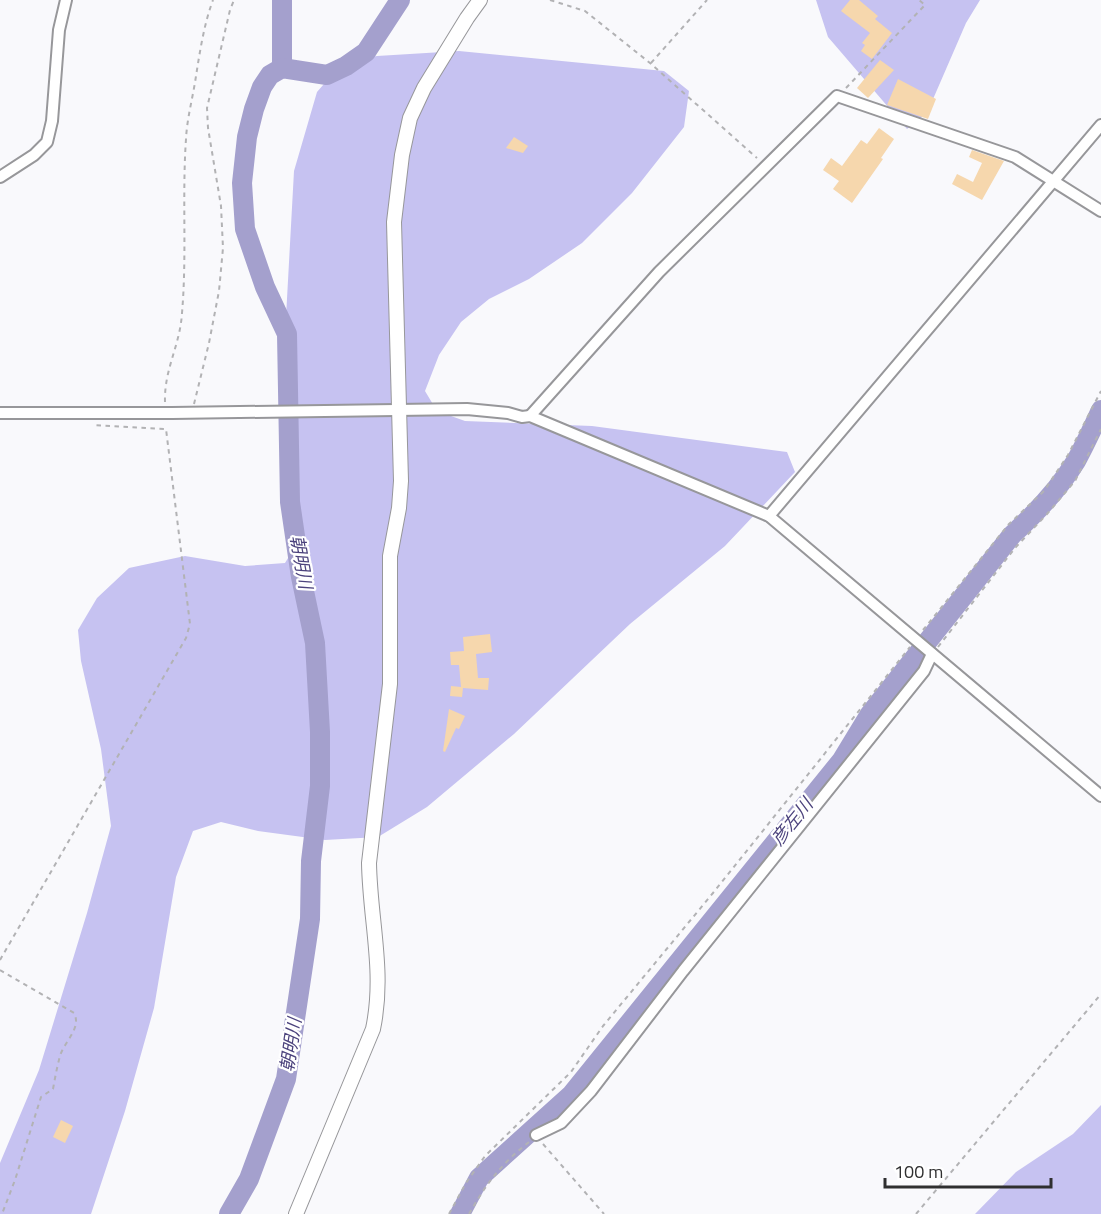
<svg xmlns="http://www.w3.org/2000/svg" width="1101" height="1214" font-family="'Titillium Web','Noto Sans JP',sans-serif">
<rect width="100%" height="100%" fill="#f9f9fc"/>
<g fill="#c6c2f1">
<polygon points="816,0 980,0 966,23 927,113 907,129 828,37"/>
<polygon points="459,51 664,71 689,91 684,127 632,193 582,243 529,279 489,299 461,322 439,355 425,391 437,411 465,421 592,426 787,452 795,472 725,546 630,624 514,734 427,807 378,837 325,840 258,831 221,822 193,831 176,877 154,1008 125,1111 91,1214 0,1214 0,1163 39,1070 87,913 111,826 101,749 81,661 78,630 97,598 129,568 185,556 245,566 285,563 296,545 299,486 291,446 286,317 294,171 317,92 343,62 377,56"/>
<polygon points="1101,1105 1101,1214 975,1214 1016,1172 1073,1134"/>
</g>
<g fill="none" stroke-linecap="round" stroke-linejoin="round">
<g stroke="#a4a0cd" stroke-width="20">
<polyline points="282,0 282,68"/>
<polyline points="229,1214 249,1179 286,1079 310,919 311,861 320,786 320,732 315,643 301,577 290,502 287,334 265,287 245,229 242,183 247,137 254,109 262,87 270,75 282,68 327,75 346,66 366,52 400,0"/>
<path d="M460 1214 479 1178 571 1095 842 760 870 714 1012 535C1036 513 1059 489 1076 461 1085 445 1093 427 1101 410"/>
</g>
</g>
<g fill="#f6d7ad">
<polygon points="850,0 859,0 878,16 875,19 892,33 872,59 861,51 865,45 862,43 870,33 841,11"/>
<polygon points="880,60 894,70 868,98 857,88"/>
<polygon points="898,79 936,99 928,119 887,105"/>
<polygon points="879,128 894,139 881,158 883,159 852,203 833,189 839,181 823,170 831,158 842,166 861,140 867,144"/>
<polygon points="514,137 528,146 523,153 506,148"/>
<polygon points="972,150 1004,161 982,200 952,184 957,174 973,182 982,163 969,157"/>
<polygon points="490,634 492,652 476,654 478,678 489,678 488,690 463,688 462,697 450,696 451,686 461,687 459,665 451,665 450,652 464,651 463,637"/>
<polygon points="449,709 465,716 459,729 456,728 445,752 443,751"/>
<polygon points="61,1120 73,1126 65,1143 53,1137"/>
</g>
<g fill="none" stroke-linecap="round" stroke-linejoin="round">
<defs>
<g id="minor">
<polyline points="0,177 34,155 47,142 52,121 59,30 66,0"/>
<polyline points="0,413 159,413"/>
<polyline points="172,413 467,409 508,413 522,417 530,416 769,516 1101,796"/>
<polyline points="530,416 659,272 837,96 1015,157 1101,211"/>
<polyline points="769,516 1101,125"/>
<polyline points="536,1135 561,1123 591,1091 683,971 924,671 932,654"/>
</g>
<path id="tertiary" d="M296 1214 373 1029C385 972 370 921 369 863L390 684V556L399 508 401 481 394 222 402 155 410 118 424 88 467 18 480 0"/>
</defs>
<use href="#minor" stroke="#97979a" stroke-width="14"/>
<use href="#tertiary" stroke="#97979a" stroke-width="16"/>
<g stroke="#b2b2b4" stroke-width="2" stroke-dasharray="4.5 4.5" stroke-linecap="butt">
<polyline points="550,0 585,11 650,63 757,158"/>
<polyline points="651,63 707,0"/>
<polyline points="846,88 925,5 919,0"/>
<path d="M165 402C164 369 180 346 182 313 187 255 182 197 186 139 187 118 193 97 196 76 200 51 204 24 213 0"/>
<polyline points="194,404 209,343 219,291 223,248 221,206 208,128 207,108 230,10 234,0"/>
<polyline points="923,630 1009,524 1044,491 1068,455 1101,391"/>
<polyline points="938,647 1015,548 1047,514 1075,481 1101,429"/>
<polyline points="0,960 186,638 190,624 166,429 93,425"/>
<path d="M0 970 74 1013C82 1028 64 1042 60 1056 57 1067 55 1078 53 1089L41 1097 15 1180 2 1214"/>
<polyline points="543,1144 604,1214"/>
<polyline points="449,1214 466,1183 485,1156 571,1072 603,1026 713,893 910,647"/>
<path d="M469 1214C486 1184 501 1164 529 1142"/>
<polyline points="916,1214 1101,994"/>
</g>
<use href="#minor" stroke="#fff" stroke-width="10"/>
<use href="#tertiary" stroke="#fff" stroke-width="14"/>
<defs>
<polyline id="minor-bridge" points="159,413 172,413"/>
</defs>
<use href="#minor-bridge" stroke="#97979a" stroke-width="14" stroke-linecap="butt"/>
<use href="#minor-bridge" stroke="#fff" stroke-width="10"/>
</g>
<g text-anchor="middle" stroke-width="4.5" stroke-linejoin="round" paint-order="stroke">
<g font-size="18" font-style="italic" fill="#4c437d" stroke="#fff">
<text transform="translate(301 562) rotate(80)" y="6">朝明川</text>
<text transform="translate(792 822) rotate(-51)" y="6">彦左川</text>
<text transform="translate(291 1045) rotate(-81)" y="6">朝明川</text>
</g>
</g>
<path d="M885 1178v9h166v-9" fill="none" stroke="#2f2f30" stroke-width="3"/>
<text x="894" y="1178" font-size="18" fill="#2f2f30" stroke="#ffffff" stroke-width="4.5" paint-order="stroke">100 m</text>
</svg>
